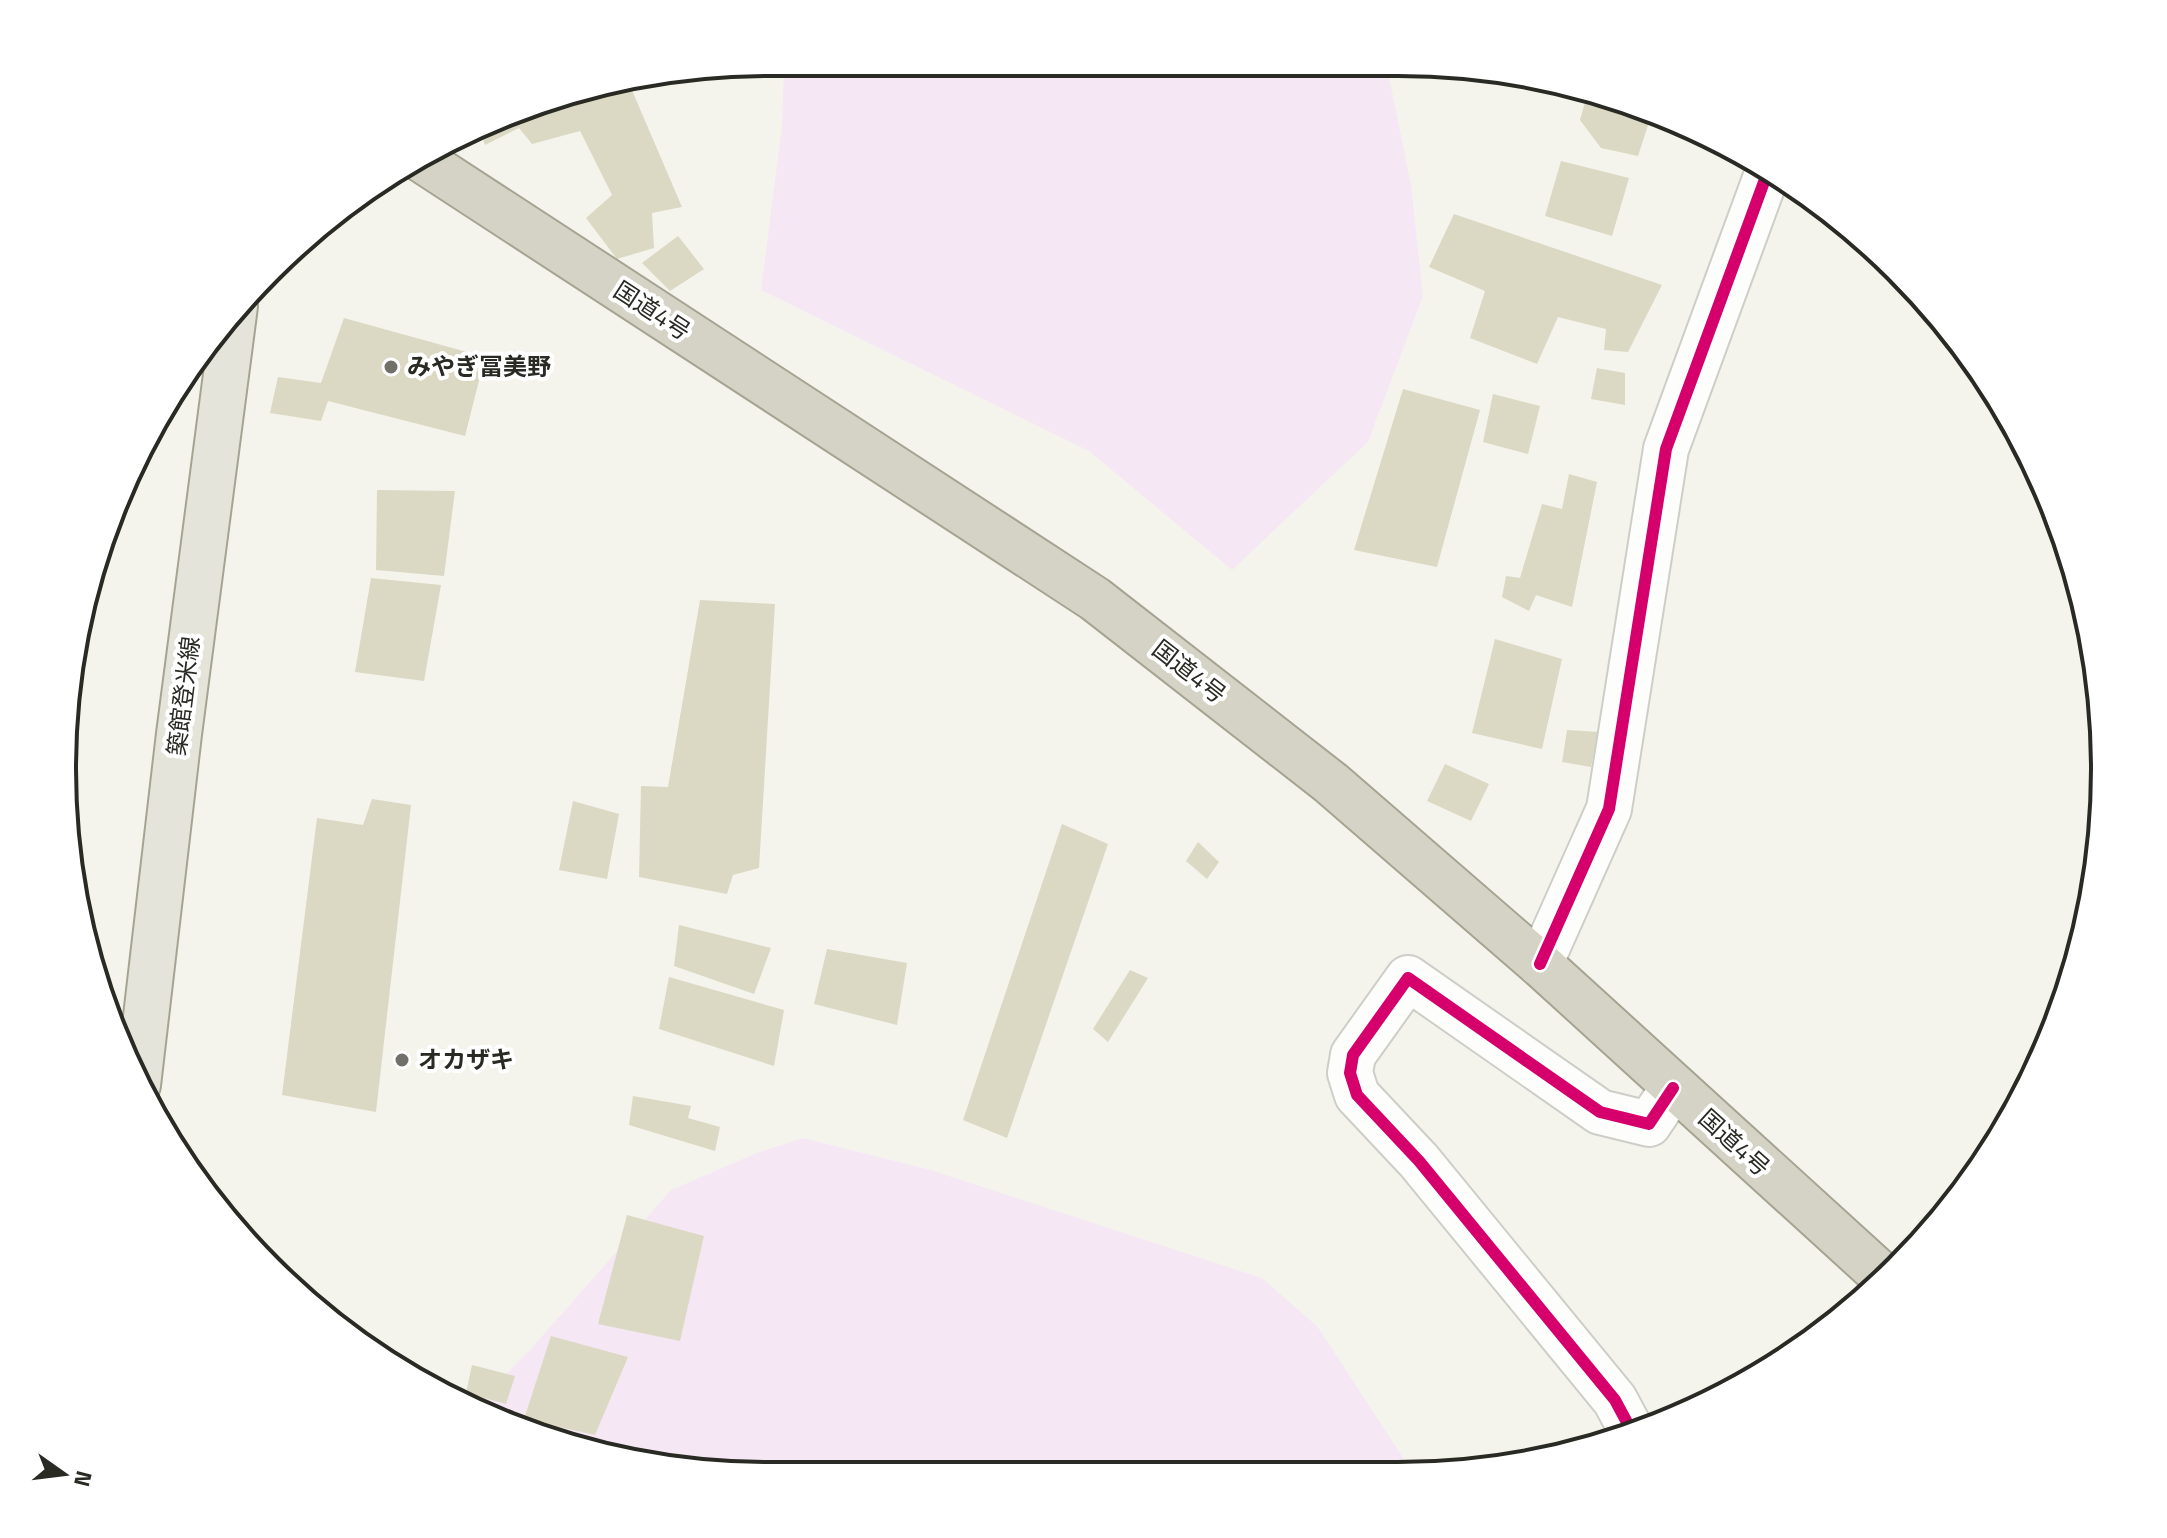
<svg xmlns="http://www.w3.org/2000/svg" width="2167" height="1538" font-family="'Titillium Web','Noto Sans JP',sans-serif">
<rect width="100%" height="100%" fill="#f4f4ec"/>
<g fill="#f5e8f4">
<polygon points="784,62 1386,62 1411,185 1423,296 1368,442 1232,570 1089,451 761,290 782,126"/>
<polygon points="803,1138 931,1170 1262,1278 1318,1327 1411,1470 723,1475 586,1452 471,1409 529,1351 671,1190 757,1153"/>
</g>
<g fill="#dbd9c3">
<polygon points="628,81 682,207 652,213 654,248 617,259 586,218 612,195 580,131 532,144 519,128 485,145 481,133 586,86"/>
<polygon points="1587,95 1650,119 1638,156 1601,148 1580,120"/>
<polygon points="1561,161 1629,178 1612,236 1545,216"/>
<polygon points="1454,214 1662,285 1628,352 1604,350 1606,329 1558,317 1537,364 1470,338 1485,291 1429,267"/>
<polygon points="678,236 704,269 670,291 642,263"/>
<polygon points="344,318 485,357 465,436 328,401 321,421 270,413 278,377 321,383"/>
<polygon points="1597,368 1625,373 1625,405 1591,399"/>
<polygon points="1403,389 1480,410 1437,567 1354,550"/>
<polygon points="1493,394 1540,406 1528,454 1483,442"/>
<polygon points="1569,474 1597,482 1572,607 1536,595 1529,611 1502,597 1506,576 1520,578 1542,504 1562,509"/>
<polygon points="377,490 455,491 444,576 376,570"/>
<polygon points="371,578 441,585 424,681 355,672"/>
<polygon points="700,600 775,604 759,868 733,875 727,894 639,877 641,786 668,787"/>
<polygon points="1495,639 1562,659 1542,749 1472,733"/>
<polygon points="1567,730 1598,732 1591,767 1562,762"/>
<polygon points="1445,764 1489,784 1471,821 1427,801"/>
<polygon points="372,799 411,805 376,1112 282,1095 317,818 363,825"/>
<polygon points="573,801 619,814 607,879 559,870"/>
<polygon points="1062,824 1108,844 1007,1138 963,1120"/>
<polygon points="1198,842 1219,862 1207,879 1186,861"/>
<polygon points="679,925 771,948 754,994 674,966"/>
<polygon points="827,949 907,963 897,1025 814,1004"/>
<polygon points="1130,970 1148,978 1108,1042 1093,1029"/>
<polygon points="669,977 784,1010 774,1066 659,1029"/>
<polygon points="633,1096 691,1106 688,1118 720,1127 715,1151 629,1125"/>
<polygon points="627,1215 704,1236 680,1341 598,1324"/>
<polygon points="551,1336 628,1357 595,1435 524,1419"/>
<polygon points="472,1365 515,1376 506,1404 466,1393"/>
</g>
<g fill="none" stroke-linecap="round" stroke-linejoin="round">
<defs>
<g id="minor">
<polyline points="1540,964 1609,809 1666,449 1768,171"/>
<polyline points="1630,1428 1615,1400 1419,1161 1357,1095 1350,1073 1353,1055 1408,978 1600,1112 1649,1124 1673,1088"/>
</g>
<polyline id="major" points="138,1085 179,734 235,306"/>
<polyline id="highway" points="422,160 1095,599 1331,783 1540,964 1885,1278"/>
</defs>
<use href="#minor" stroke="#cecec8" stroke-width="48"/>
<use href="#major" stroke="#a5a493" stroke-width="48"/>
<use href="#highway" stroke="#a5a493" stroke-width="48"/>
<use href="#minor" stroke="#fdfdfc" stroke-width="44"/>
<use href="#major" stroke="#e5e4db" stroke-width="44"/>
<use href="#highway" stroke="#d5d3c5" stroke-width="44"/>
<defs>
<g id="cycleway">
<polyline points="1540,964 1609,809 1666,449 1768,171"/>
<polyline points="1630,1428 1615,1400 1419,1161 1357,1095 1350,1073 1353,1055 1408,978 1600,1112 1649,1124 1673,1088"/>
</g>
</defs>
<use href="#cycleway" stroke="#fff" stroke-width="17"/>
<use href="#cycleway" stroke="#d6006c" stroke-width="12"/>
</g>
<g fill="#71716a" stroke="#fff" stroke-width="3">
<circle cx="391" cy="367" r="8"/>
<circle cx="402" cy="1060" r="8"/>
</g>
<g text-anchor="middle" stroke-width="8" stroke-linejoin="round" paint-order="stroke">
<g font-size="24" fill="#2a2a24" stroke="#fff">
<text transform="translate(652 311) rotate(33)" y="8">国道4号</text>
<text transform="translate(1189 672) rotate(38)" y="8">国道4号</text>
<text transform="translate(184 696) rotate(-83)" y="8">築館登米線</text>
<text transform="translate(1734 1143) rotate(42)" y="8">国道4号</text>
</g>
<g font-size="24" font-weight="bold" fill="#2a2a24" stroke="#fff" text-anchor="start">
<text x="407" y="375">みやぎ冨美野</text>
<text x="418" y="1068">オカザキ</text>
</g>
</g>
<path d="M0 0H2167V1538H0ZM769 76H1398A693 693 0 0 1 2091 769V769A693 693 0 0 1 1398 1462H769A693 693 0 0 1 76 769V769A693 693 0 0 1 769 76Z" fill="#fff" fill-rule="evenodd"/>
<path fill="none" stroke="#2a2a24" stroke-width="4" d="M769 76H1398A693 693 0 0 1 2091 769V769A693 693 0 0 1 1398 1462H769A693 693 0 0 1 76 769V769A693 693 0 0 1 769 76Z"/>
<g transform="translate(64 1474) rotate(104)" stroke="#ffffff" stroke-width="6" paint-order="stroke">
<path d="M0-6L14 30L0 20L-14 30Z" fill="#2a2a24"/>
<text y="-12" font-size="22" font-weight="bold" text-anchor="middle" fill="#2a2a24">N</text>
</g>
</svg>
